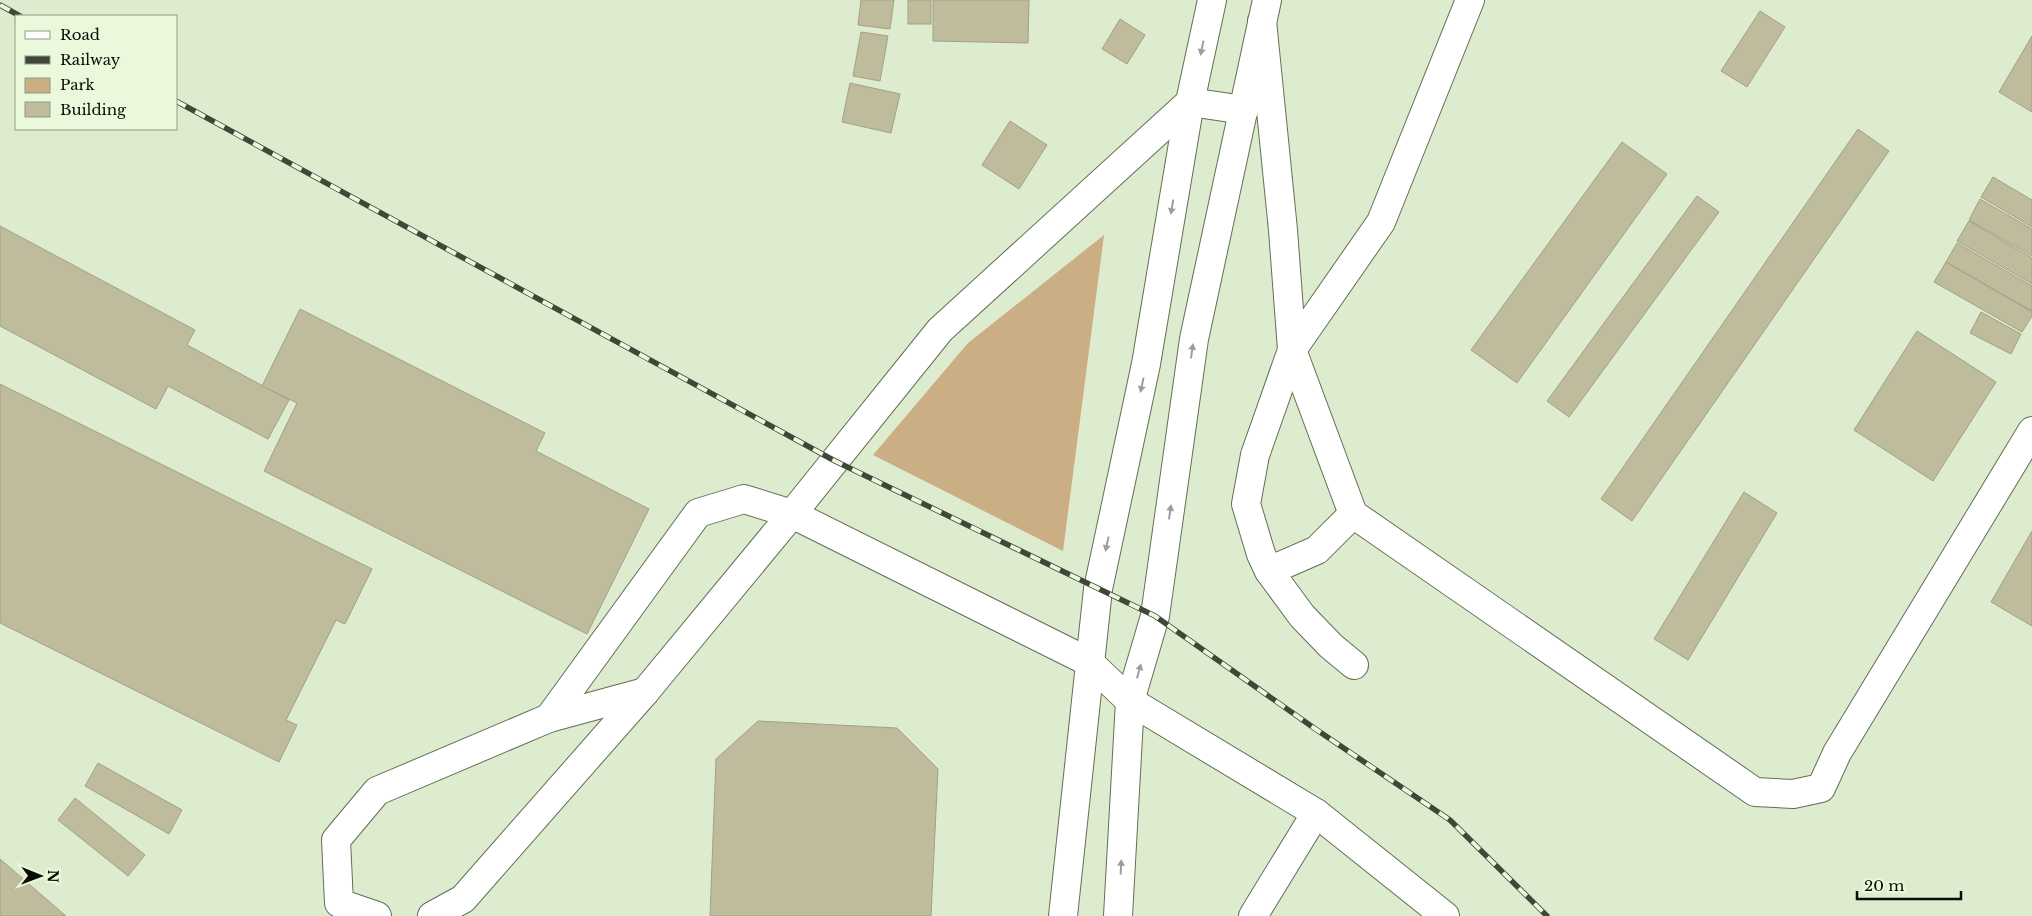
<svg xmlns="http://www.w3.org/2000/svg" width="2032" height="916" font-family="'Libre Baskerville',serif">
<rect width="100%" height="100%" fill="#ddeccf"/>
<polygon fill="#cbae84" points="1104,235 1063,551 873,455 968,343"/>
<g fill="#bfbc9e" stroke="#a3a083">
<polygon points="861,0 894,0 890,29 858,25"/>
<rect x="908" y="0" width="23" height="24"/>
<polygon points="933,0 1029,0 1028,43 933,41"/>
<polygon points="1760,11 1785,27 1747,87 1721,71"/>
<polygon points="1120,19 1145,35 1127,64 1102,49"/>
<polygon points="861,32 888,36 880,81 853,76"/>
<polygon points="2032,36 2032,112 1999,92"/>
<polygon points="850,83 900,94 891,133 842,122"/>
<polygon points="1010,121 1047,145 1019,189 982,165"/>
<polygon points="1858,129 1889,151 1632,521 1601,499"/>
<polygon points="1622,142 1667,174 1517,383 1471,350"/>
<polygon points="1993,177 2032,200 2032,227 1981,197"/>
<polygon points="1697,196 1719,212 1569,417 1547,401"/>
<polygon points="1980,199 2032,229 2032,256 1969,220"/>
<polygon points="1969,221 2032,258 2032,284 1957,241"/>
<polygon points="0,226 195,330 187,345 289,400 268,439 168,386 156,409 0,326"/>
<polygon points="1957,243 2032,286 2032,311 1946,262"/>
<polygon points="1946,262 2032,312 2032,316 2022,332 1934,282"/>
<polygon points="300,309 545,433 536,451 649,509 587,634 264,471 297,403 262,386"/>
<polygon points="1981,312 2021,334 2011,354 1970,333"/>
<polygon points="1917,331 1996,382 1933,481 1854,430"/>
<polygon points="0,384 372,569 345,624 336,620 286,720 297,725 279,762 0,623"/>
<polygon points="1744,492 1777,513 1688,660 1654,639"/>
<polygon points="2032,531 2032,626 1991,602"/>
<polygon points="758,721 897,728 938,769 931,916 710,916 716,759"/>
<polygon points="98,763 182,810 169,834 85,786"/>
<polygon points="75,798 145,855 128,876 58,820"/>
<polygon points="0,859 66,916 0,916"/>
</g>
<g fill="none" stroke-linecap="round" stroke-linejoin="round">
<defs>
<g id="minor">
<polyline points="1262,21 1283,230 1292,350 1353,514 1755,792 1793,794 1821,788 1837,753 2032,431"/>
<polyline points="1269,571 1317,550 1353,514"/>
<polyline points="1354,665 1331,646 1302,616 1269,571 1261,554 1246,504 1255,455 1292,350 1381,222 1470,0"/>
<polyline points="549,718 698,513 744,499 792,514 1089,662 1130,701 1316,813 1445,916"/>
<polyline points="377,916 339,903 336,840 377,791 549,718 645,692"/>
<polyline points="432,916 463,899 645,692 792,514 940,330 1190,102 1244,110"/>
<polyline points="1063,916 1098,589 1146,364 1190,102 1212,0"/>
<polyline points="1118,916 1130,701 1155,616 1194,339 1267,0"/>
<polyline points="1253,916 1316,813"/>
</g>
</defs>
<use href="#minor" stroke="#626e55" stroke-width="30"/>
<use href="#minor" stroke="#fff" stroke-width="28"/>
<defs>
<g id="rail">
<polyline points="0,5 20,16"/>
<polyline points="176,101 835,461 1155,616 1314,728 1450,820 1547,916"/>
</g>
</defs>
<use href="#rail" stroke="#404739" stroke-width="5.5"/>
<use href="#rail" stroke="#eaf9dc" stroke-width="4" stroke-dasharray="11" stroke-linecap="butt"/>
</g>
<defs><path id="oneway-solid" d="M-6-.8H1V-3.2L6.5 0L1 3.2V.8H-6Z" transform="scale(1.25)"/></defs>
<g fill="#9d9e9b">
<use href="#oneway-solid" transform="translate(1202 48) rotate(102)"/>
<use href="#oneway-solid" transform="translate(1172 207) rotate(99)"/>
<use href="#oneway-solid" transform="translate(1192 351) rotate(-82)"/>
<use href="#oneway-solid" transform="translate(1142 385) rotate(102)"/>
<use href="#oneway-solid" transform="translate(1170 512) rotate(-82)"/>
<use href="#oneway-solid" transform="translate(1107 544) rotate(102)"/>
<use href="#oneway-solid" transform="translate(1139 671) rotate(-74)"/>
<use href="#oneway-solid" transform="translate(1121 867) rotate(-87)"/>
</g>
<rect x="15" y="15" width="162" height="115" fill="#eaf9dc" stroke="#909b86"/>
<rect x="25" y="31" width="25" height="8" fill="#ffffff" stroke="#909b86"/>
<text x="60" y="40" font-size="15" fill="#090d05">Road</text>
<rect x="25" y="56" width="25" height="8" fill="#404739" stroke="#909b86"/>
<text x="60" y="65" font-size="15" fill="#090d05">Railway</text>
<rect x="25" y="78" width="25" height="15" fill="#cbae84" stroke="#909b86"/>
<text x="60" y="90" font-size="15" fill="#090d05">Park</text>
<rect x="25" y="102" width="25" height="15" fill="#bfbc9e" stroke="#909b86"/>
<text x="60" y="115" font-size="15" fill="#090d05">Building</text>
<g transform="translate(40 876) rotate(91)" stroke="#eaf9dc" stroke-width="4" paint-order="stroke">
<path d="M0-4L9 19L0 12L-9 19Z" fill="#090d05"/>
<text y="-8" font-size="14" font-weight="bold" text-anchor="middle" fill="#090d05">N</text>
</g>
<path d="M1857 891v8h104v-8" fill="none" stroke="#090d05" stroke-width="2.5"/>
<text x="1864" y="891" font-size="15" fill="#090d05" stroke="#eaf9dc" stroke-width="4" paint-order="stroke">20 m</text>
</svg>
